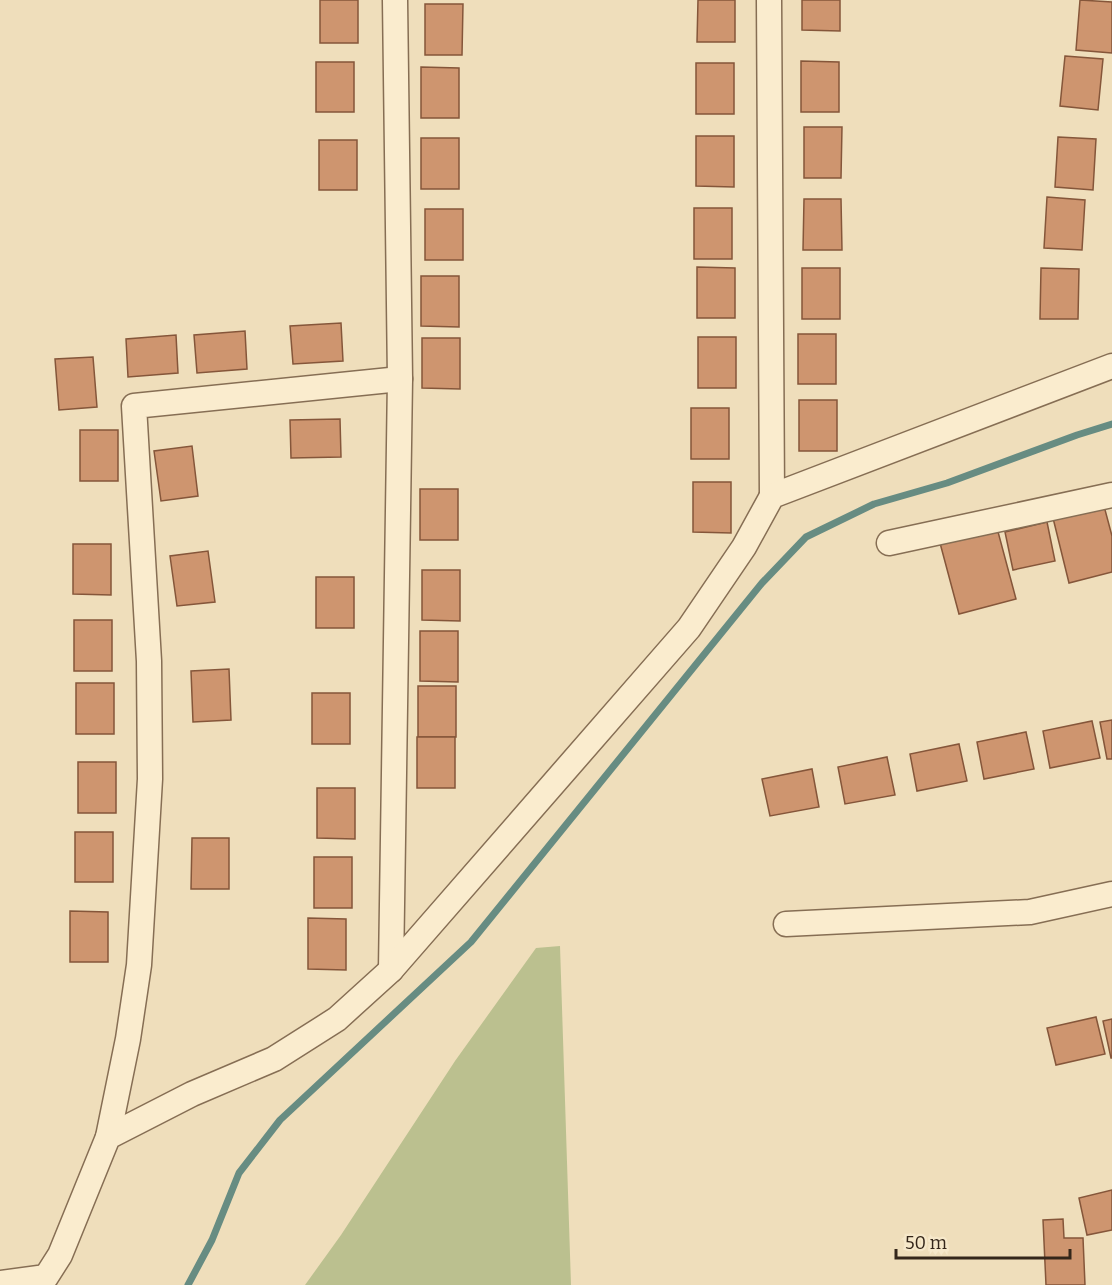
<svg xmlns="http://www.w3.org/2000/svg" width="1112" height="1285" font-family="Bitter,serif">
<rect width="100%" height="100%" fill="#efdebb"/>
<polygon fill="#bbc08f" points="560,946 571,1285 305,1285 341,1235 455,1061 536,948"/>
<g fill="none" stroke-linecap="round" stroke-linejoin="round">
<polyline stroke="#678c82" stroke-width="7" points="188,1285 212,1240 239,1173 280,1120 471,942 762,583 806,537 874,504 947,483 1077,435 1112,424"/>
</g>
<g fill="#ce956f" stroke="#85563a" stroke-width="1.5">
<rect x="320" y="0" width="38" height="43"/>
<polygon points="698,0 735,0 735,42 697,42"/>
<polygon points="802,0 840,0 840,31 802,30"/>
<polygon points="1080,0 1112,2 1112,53 1076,50"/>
<polygon points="425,4 463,4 462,55 425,55"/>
<polygon points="1065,56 1103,59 1098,110 1060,106"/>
<polygon points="801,61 839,62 839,112 801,112"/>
<rect x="316" y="62" width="38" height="50"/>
<rect x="696" y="63" width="38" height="51"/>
<polygon points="421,67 459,68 459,118 421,118"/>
<polygon points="804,127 842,127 841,178 804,178"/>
<polygon points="696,136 734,136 734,187 696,186"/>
<polygon points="1058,137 1096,139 1093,190 1055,187"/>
<rect x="421" y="138" width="38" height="51"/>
<rect x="319" y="140" width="38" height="50"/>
<polygon points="1047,197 1085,200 1082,250 1044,248"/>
<polygon points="804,199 841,199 842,250 803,250"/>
<rect x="694" y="208" width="38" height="51"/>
<rect x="425" y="209" width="38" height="51"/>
<polygon points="697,267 735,268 735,318 697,318"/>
<rect x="802" y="268" width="38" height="51"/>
<polygon points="1041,268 1079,269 1078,319 1040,319"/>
<polygon points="421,276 459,276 459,327 421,326"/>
<polygon points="341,323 343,361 293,364 290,326"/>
<polygon points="245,331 247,369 197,373 194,335"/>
<rect x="798" y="334" width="38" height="50"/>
<polygon points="176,335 178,373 128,377 126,339"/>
<rect x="698" y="337" width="38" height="51"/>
<polygon points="422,338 460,338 460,389 422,388"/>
<polygon points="93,357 97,407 59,410 55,359"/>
<rect x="799" y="400" width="38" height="51"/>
<rect x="691" y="408" width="38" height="51"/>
<polygon points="340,419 341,457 291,458 290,420"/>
<rect x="80" y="430" width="38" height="51"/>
<polygon points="192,446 198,496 161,501 154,451"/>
<polygon points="693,482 731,482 731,533 693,532"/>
<rect x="420" y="489" width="38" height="51"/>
<polygon points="1104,506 1112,536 1112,572 1069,583 1053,518"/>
<polygon points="1047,522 1055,561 1013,570 1005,532"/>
<polygon points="997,528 1016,599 959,614 940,543"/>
<polygon points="73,544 111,544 111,595 73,594"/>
<polygon points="208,551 215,602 177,606 170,556"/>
<polygon points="422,570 460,570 460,621 422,620"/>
<rect x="316" y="577" width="38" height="51"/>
<rect x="74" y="620" width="38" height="51"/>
<polygon points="420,631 458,631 458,682 420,681"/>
<polygon points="229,669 231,720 193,722 191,671"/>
<rect x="76" y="683" width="38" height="51"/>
<rect x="418" y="686" width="38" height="51"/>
<rect x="312" y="693" width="38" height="51"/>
<polygon points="1112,720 1112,759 1107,759 1100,722"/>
<polygon points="1092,721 1100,758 1050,768 1043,731"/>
<polygon points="1026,732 1034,769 984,779 977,742"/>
<rect x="417" y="737" width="38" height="51"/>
<polygon points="959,744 967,781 917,791 910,754"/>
<polygon points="887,757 895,795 845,804 838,767"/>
<rect x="78" y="762" width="38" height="51"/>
<polygon points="812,769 819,807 770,816 762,779"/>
<polygon points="317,788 355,788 355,839 317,838"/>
<rect x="75" y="832" width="38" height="50"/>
<polygon points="192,838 229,838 229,889 191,889"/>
<rect x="314" y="857" width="38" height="51"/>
<polygon points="70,911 108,912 108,962 70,962"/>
<polygon points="308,918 346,919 346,970 308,969"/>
<polygon points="1096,1017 1105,1054 1056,1065 1047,1028"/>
<polygon points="1112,1019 1112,1058 1111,1058 1103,1021"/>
<polygon points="1112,1190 1112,1230 1087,1235 1079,1198"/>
<polygon points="1063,1219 1064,1238 1083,1238 1085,1285 1046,1285 1043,1220"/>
</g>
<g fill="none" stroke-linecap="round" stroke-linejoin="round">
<defs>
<g id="minor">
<polyline points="769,0 772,496"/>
<polyline points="889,543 1112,495"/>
<polyline points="786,924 1030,912 1112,894"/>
<polyline points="391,970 400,379 395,0"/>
<polyline points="108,1137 128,1039 139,965 150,779 149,661 134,406 400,379"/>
<polyline points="0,1283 46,1277 60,1255 108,1137 192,1094 274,1059 337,1019 391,970 689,628 744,547 772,496 1112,366"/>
</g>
</defs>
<use href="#minor" stroke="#866e54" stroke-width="27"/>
<use href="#minor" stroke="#faecce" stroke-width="24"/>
</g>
<path d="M896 1249v9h174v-9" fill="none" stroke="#34261a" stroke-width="3"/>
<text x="905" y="1249" font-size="18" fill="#34261a" stroke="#f6e8ca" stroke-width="4.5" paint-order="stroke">50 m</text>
</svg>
